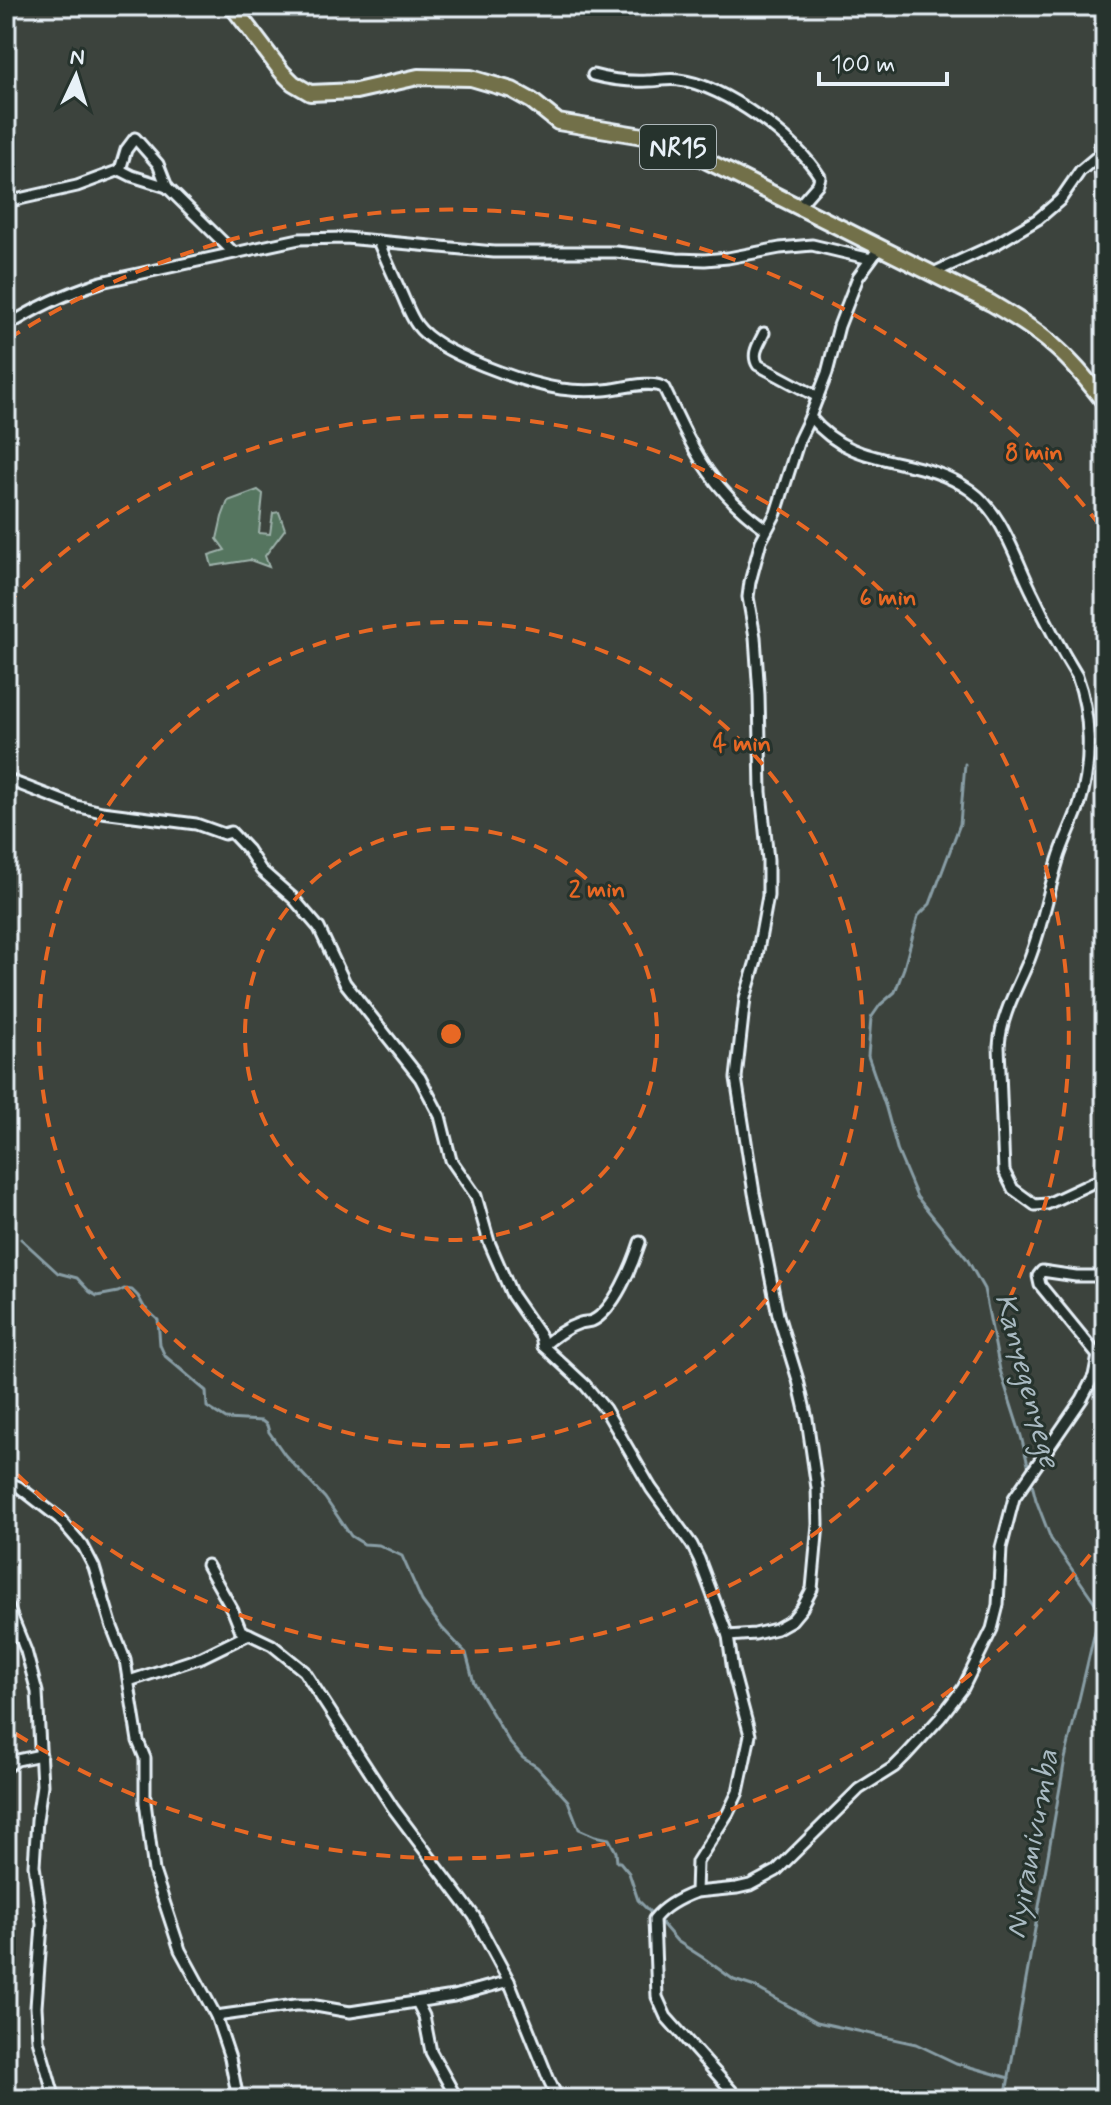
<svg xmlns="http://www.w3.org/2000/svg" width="1111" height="2105" font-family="Mynerve,sans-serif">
<rect width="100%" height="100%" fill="#3c433d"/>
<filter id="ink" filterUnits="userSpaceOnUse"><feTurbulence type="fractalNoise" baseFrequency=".0125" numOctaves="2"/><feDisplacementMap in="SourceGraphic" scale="16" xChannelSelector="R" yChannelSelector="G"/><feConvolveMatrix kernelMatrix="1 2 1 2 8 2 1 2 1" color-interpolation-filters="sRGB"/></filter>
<g filter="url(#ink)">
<polygon fill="#54745e" stroke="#9eb2ab" stroke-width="2" points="258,490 263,494 259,533 270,534 273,513 279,512 285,529 265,556 269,567 250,560 212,566 209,555 225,550 217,539 222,517 228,501"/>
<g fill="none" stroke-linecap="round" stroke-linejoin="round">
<g stroke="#899ea6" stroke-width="3">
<polyline points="965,764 960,824 930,904 918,916 904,968 895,992 880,1005 871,1018 868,1056 886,1108 898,1152 917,1197 967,1259 984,1289 1000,1370 1021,1436 1030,1473"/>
<polyline points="21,1239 58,1273 77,1278 90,1292 97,1296 118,1292 124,1289 132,1290 138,1296 144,1307 158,1320 160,1345 165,1356 206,1391 207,1407 226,1419 262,1421 267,1425 269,1432 285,1455 325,1498 351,1536 364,1544 379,1545 402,1556 422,1601 442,1628 466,1653 474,1683 510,1743 523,1758 537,1767 568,1801 579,1829 595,1836 609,1839 616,1852 617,1862 620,1862 629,1873 638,1900 653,1915"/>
<polyline points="1031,1480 1036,1500 1051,1539 1100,1610"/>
<polyline points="659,1920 677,1941 702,1957 734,1980 755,1987 817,2022 916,2044 956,2063 1009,2078"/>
<polyline points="1005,2099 1065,1759 1100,1610 1105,1598"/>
</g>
<defs>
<g id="minor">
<polyline points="1104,6 1105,69"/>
<path d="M593 75C611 80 629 82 648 81 658 81 669 78 679 80 724 85 797 139 820 177L818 184 797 208"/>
<polyline points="1105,94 1099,155 1105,223"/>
<polyline points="120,170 126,150 135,138 158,164 167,187 233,252"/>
<polyline points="6,202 77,186 120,170 132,176 167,187"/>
<path d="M378 241C386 260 395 279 403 297 407 306 411 317 417 325 438 354 525 383 561 389 575 391 590 391 604 390 620 389 652 379 664 388 693 448 709 489 766 529"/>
<polyline points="933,273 996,244 1038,219 1060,200 1080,171 1099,155"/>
<path d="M6 327C36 307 67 293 101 282L299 239 346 238 494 252H616L677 259 705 260 728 258 780 248 812 245 871 259"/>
<path d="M764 333C759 344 751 354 758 365L818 397"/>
<path d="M810 417C856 473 917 452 970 490 1004 514 1015 559 1033 594 1046 622 1061 650 1077 676 1091 713 1092 764 1080 803 1074 822 1064 840 1058 860 1048 893 1042 927 1029 960 1018 987 1001 1015 999 1046L1004 1171 1013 1189 1035 1205 1047 1204 1105 1177"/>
<path d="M6 779 76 806 102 812 196 824 224 834 231 832 248 850 261 870 294 899 319 928 345 983 420 1078 440 1116 451 1160 476 1196 489 1242 512 1295 541 1337 543 1346 585 1385 605 1409 651 1488 692 1545 699 1559 728 1636 733 1671 750 1735 738 1792 728 1813 697 1862 696 1892C680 1898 664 1906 654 1919L657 1997 666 2017 739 2099"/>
<path d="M543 1346C554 1337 565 1328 580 1323 584 1322 588 1322 592 1321 614 1311 633 1264 640 1242"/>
<polyline points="1098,1356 1040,1285 1038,1276 1042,1271 1076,1276 1105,1276"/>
<polyline points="6,1482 19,1487 59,1518 83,1546 94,1567 112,1627 125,1660 138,1741 145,1758 145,1802 154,1871 180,1950 216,2016 230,2058 238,2099"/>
<polyline points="207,1565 233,1611 241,1631 249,1634"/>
<polyline points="6,1602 26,1651 37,1692 42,1785 37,1820 34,1865 42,1924 36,2007 38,2040 55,2099"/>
<polyline points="728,1636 755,1634 776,1629 792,1620 802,1608 812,1589 818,1524 817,1488 807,1419 798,1380 778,1315 754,1193 736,1078 745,998 756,961 768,896 768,860 761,792 759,695 755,637 748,597 750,582 761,541 776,513 799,440 810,417 827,373 839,326 858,277 880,247"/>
<polyline points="129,1681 202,1657 249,1634 272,1645 304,1671 393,1808 474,1916 509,1981 549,2080 558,2099"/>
<polyline points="6,1767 17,1760 41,1755"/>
<polyline points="696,1892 737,1888 750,1885 776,1871 859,1789 894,1767 906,1755 940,1718 963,1688 992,1629 998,1605 1001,1548 1014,1498 1082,1399 1094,1376 1098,1356 1105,1350"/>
<polyline points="417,2002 424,2016 431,2052 457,2099"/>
<polyline points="216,2016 295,2005 310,2005 350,2012 454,1996 509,1981"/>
</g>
<path id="highway" d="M232 6 282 72 293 83 310 93 356 91 418 77 471 78 512 90 532 101 558 122 649 137 683 149 991 303C1013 316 1035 329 1054 346 1074 363 1089 383 1105 403"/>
</defs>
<use href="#minor" stroke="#e8f1f8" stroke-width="15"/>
<use href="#highway" stroke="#e8f1f8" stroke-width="20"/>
<use href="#minor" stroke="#26332d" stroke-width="9"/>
<use href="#highway" stroke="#726f4a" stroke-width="14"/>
</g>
</g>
<g fill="none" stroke="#e86824" stroke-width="4" stroke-dasharray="14 10">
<circle cx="451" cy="1034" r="206"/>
<circle cx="451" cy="1034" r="412"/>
<path d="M6 605A618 618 0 1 1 6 1463"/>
<path d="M1105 1536A824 824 0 0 1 8 1729M8 339A824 824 0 0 1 1105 532"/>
</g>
<g text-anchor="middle" stroke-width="6" stroke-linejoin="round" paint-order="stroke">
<rect fill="#26332d" stroke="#aeb8bb" stroke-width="2" x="640" y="125" width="76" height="44" rx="6"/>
<g font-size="26" font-weight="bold" fill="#e8f1f8">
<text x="678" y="156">NR15</text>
</g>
<g font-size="30" font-style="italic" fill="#a8b9c1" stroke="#26332d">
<text transform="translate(1028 1380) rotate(75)" y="10">Kanyegenyege</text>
<text transform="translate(1031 1844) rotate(-80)" y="10">Nyiramivumba</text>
</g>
</g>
<circle cx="451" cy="1034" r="12" fill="#e86824" stroke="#26332d" stroke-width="4"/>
<g font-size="24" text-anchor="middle" font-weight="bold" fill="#e86824" stroke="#26332d" stroke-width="6" stroke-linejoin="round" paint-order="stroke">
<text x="1034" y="460">8 min</text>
<text x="888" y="605">6 min</text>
<text x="742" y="751">4 min</text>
<text x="597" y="897">2 min</text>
</g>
<rect width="1111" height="2105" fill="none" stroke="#26332d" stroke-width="32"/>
<rect x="16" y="16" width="1079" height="2073" fill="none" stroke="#e8f1f8" stroke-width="3" filter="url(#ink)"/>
<g transform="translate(76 76) rotate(4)" stroke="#26332d" stroke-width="6" paint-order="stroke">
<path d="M0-6L14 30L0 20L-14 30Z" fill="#e8f1f8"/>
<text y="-12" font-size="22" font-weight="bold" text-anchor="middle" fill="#e8f1f8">N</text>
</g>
<path d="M819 72v12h128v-12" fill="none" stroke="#e8f1f8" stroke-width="4"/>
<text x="831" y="72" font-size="24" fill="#e8f1f8" stroke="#26332d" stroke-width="6" paint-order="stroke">100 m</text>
</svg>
